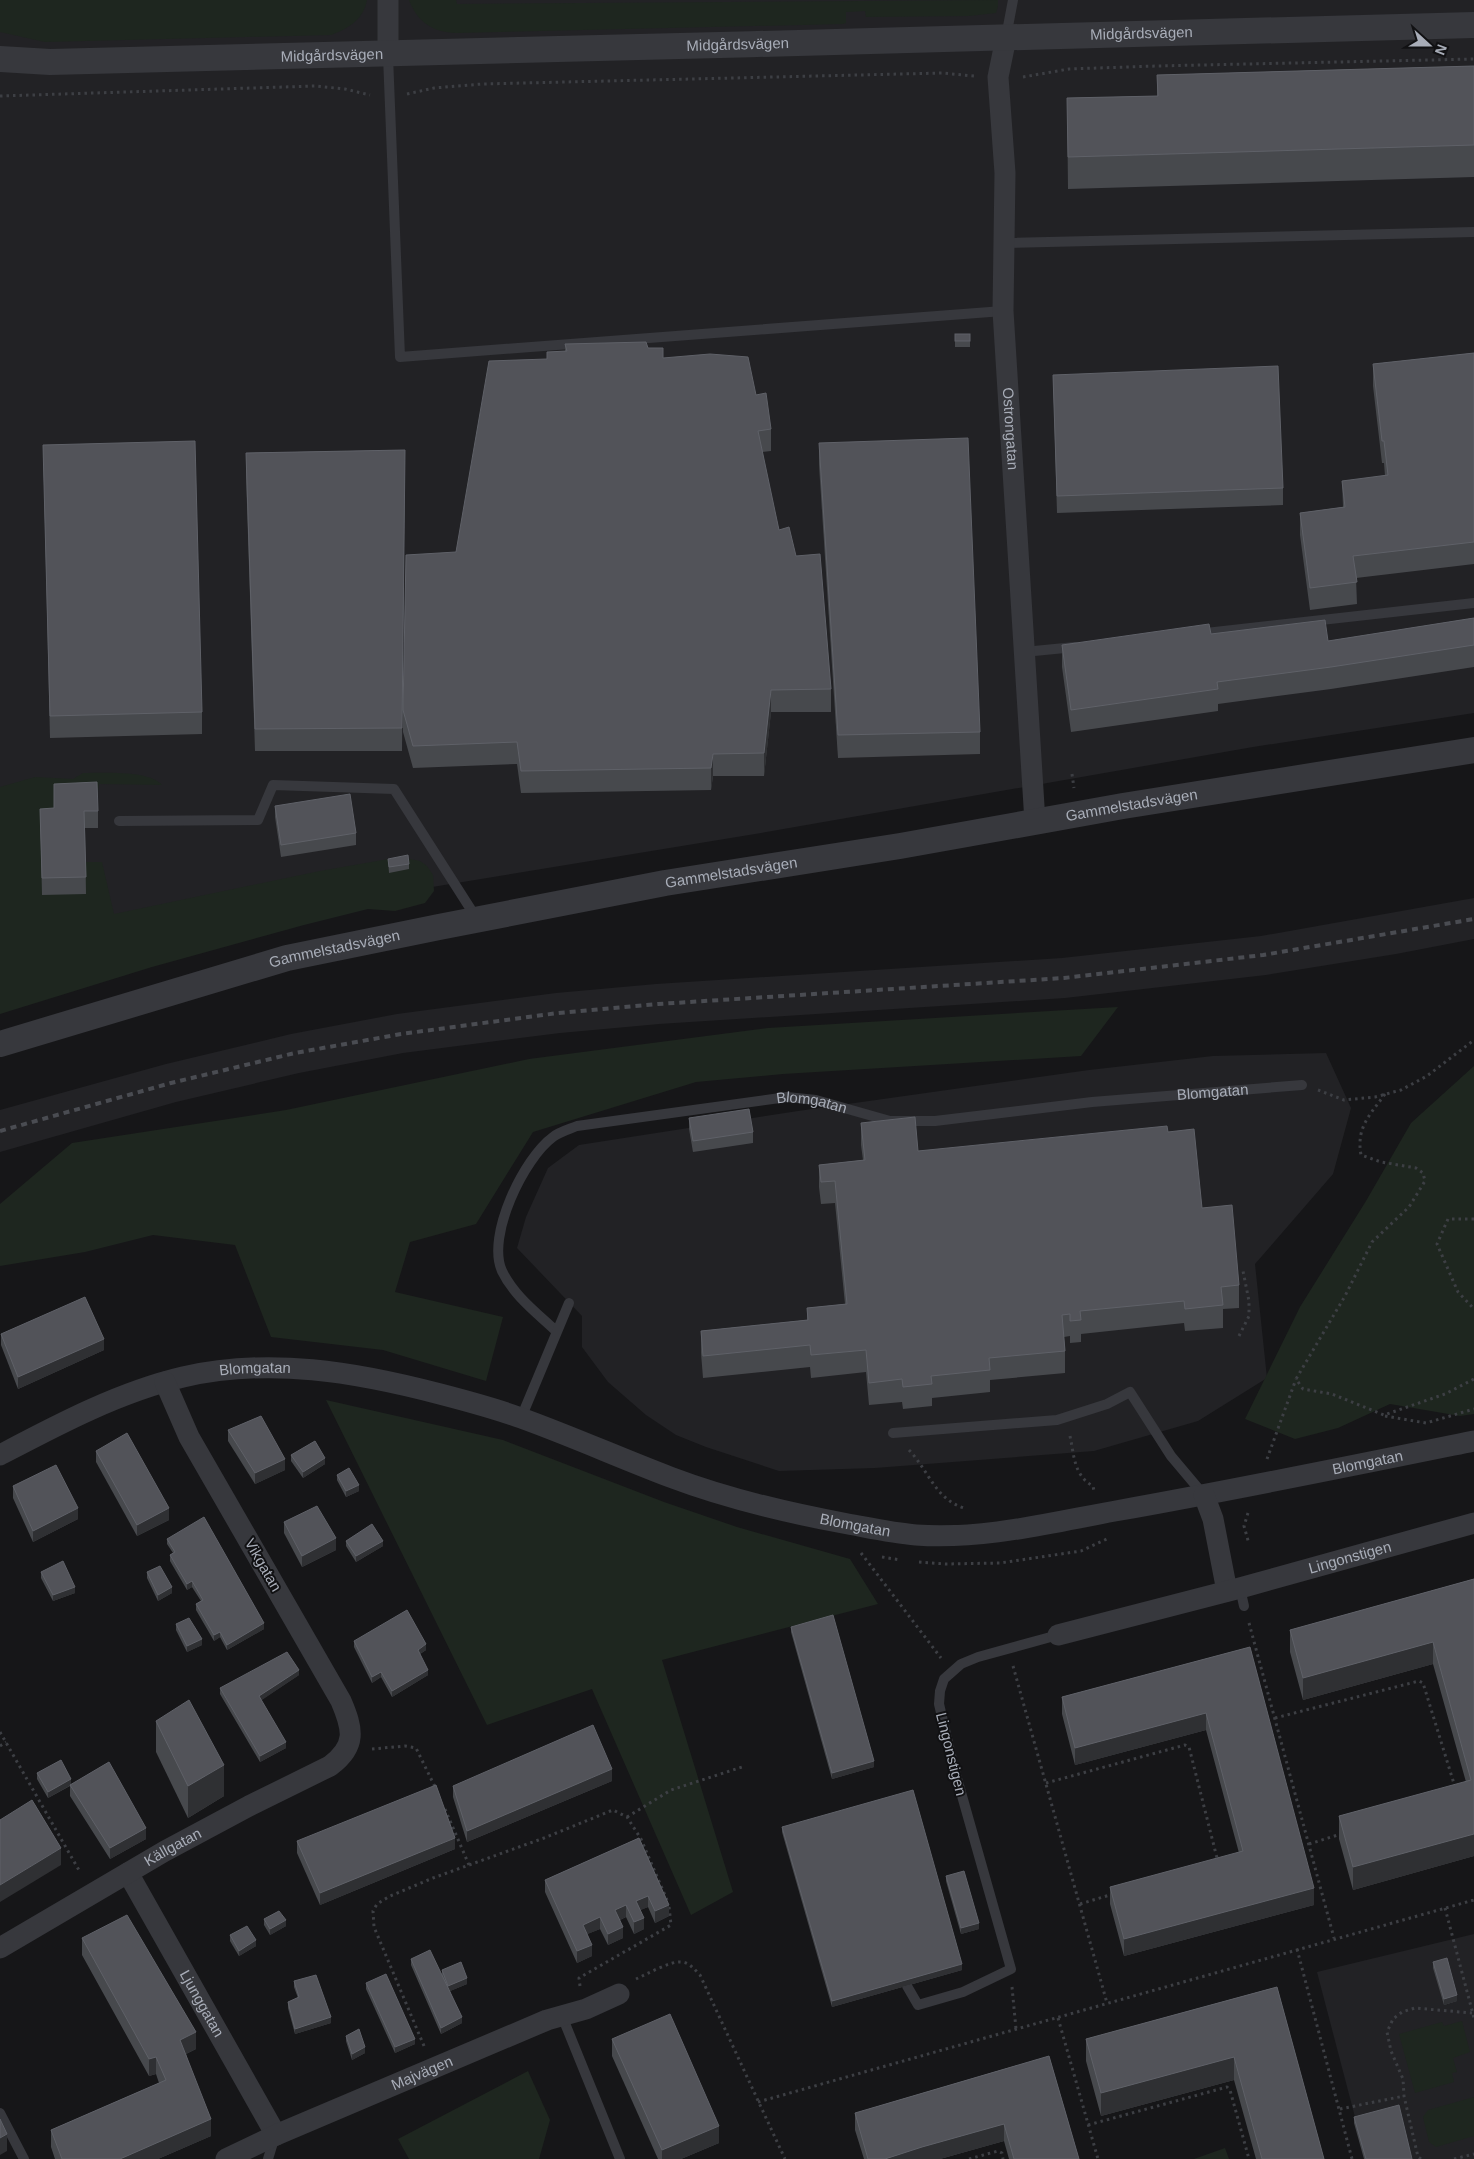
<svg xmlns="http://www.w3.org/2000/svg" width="1474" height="2159" font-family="Helvetica,sans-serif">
<rect width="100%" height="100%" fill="#161618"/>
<g fill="#222225">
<polygon points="0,0 1474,0 1474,713 1253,747 755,834 365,898 0,998"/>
<polygon points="1474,898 1474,939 1396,954 1266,975 1065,998 659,1024 560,1033 403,1053 299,1073 176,1102 0,1152 0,1110 166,1064 291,1034 397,1014 556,993 656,984 1062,958 1261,936"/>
<polygon points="1326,1053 1351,1108 1333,1174 1255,1264 1267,1378 1198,1421 1094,1451 875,1468 779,1471 706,1447 676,1435 646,1415 608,1382 582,1347 582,1316 517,1248 526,1217 548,1168 579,1145 798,1111 1089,1070 1213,1056"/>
<polygon points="1474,1934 1474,2159 1366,2159 1317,1972"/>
</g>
<g fill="#1e261f">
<path d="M0 0H367C363 20 349 28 331 35L45 42 0 32Z"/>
<path d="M409 0H456L457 4 998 0V6L996 13 969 16 866 17 865 11 846 12V23L843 24 456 33C433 32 418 23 409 0Z"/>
<path d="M83 773C102 773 150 770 162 785L99 784 97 799 54 801 85 862H102L114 914 320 871 400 857 420 861 427 866 433 875 434 891 425 903 395 911 368 909 304 925 152 967 0 1014V787L35 777 73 779Z"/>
<polygon points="1118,1007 1081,1056 783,1074 696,1082 533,1132 476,1224 410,1242 395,1292 503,1317 486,1381 383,1350 271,1337 235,1245 153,1235 85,1252 0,1266 0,1204 72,1143 286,1110 529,1059 768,1028"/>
<polygon points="1474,1066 1474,1414 1460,1416 1390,1404 1338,1428 1295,1439 1245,1419 1300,1307 1366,1201 1411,1123"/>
<polygon points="326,1400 503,1440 664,1502 737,1527 850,1559 878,1604 662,1660 733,1892 691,1915 592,1689 487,1725"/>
<polygon points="1462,2021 1470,2052 1453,2058 1457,2072 1452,2073 1454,2082 1415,2093 1399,2034 1442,2022 1444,2026"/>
<polygon points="528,2071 550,2120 539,2159 409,2159 398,2139"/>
<polygon points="1474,2097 1474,2136 1436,2147 1429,2142 1423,2117 1428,2110"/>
<polygon points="1225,2148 1229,2159 1194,2159"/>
</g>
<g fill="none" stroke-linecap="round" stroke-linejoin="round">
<g stroke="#3d3f44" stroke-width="3" stroke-dasharray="2.5 4" stroke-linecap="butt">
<polyline points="1023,77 1069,69 1156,66 1474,59"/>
<polyline points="407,94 434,88 482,84 942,73 974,76"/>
<polyline points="0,96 315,86 345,89 370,95"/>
<polyline points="1072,774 1074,788"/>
<polyline points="1318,1090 1344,1100 1375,1097 1401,1090 1427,1076 1474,1040"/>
<path d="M1385 1094C1370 1115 1356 1127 1361 1155L1381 1162 1416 1168 1423 1173 1425 1181 1409 1207 1372 1242 1345 1296 1296 1379 1303 1389 1332 1394 1384 1415 1445 1394 1474 1379"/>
<polyline points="1474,1219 1448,1219 1437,1244 1458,1292 1474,1309"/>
<polyline points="1239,1336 1249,1316 1249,1301 1243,1271"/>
<polyline points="1385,1416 1426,1423 1474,1409"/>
<path d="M1070 1436C1074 1455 1074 1476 1093 1486L1094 1491"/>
<path d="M909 1450C929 1471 935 1499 964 1508"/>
<polyline points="1267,1459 1296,1379"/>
<polyline points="1248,1513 1244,1526 1249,1544"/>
<polyline points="861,1553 941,1658"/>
<polyline points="882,1557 901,1560"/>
<polyline points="919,1562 946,1564 1000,1563 1081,1551 1109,1538"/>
<polyline points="1249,1623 1334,1938"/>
<polyline points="1013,1666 1107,2003"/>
<polyline points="1275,1718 1419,1681 1423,1683 1455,1787"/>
<polyline points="0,1732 80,1872"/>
<polyline points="0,1746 6,1742"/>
<polyline points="372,1749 405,1746 416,1748 436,1789"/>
<polyline points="1046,1783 1185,1745 1189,1747 1218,1862"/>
<polyline points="445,1809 469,1865"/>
<polyline points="627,1817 671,1790 742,1767"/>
<polyline points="1309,1844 1341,1834"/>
<polyline points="1080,1904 1113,1894"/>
<polyline points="1445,1908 1474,2018"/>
<polyline points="1297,1949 1352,2159"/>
<path d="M636 1979C647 1974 670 1961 681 1962 689 1962 694 1969 700 1975L785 2159"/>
<polyline points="580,1986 579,1978 671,1925 669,1906"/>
<polyline points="1012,1987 1016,2029"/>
<polyline points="1058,2018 1098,2159"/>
<polyline points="424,2046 374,1927 373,1911 377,1904 390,1896 433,1878 544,1838 613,1810 627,1817 641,1839 667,1900"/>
<polyline points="758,2102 1474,1900"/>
<polyline points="1340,2109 1404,2096"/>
<polyline points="1088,2125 1227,2087 1230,2090 1249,2159"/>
<polyline points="969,2159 998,2151 1002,2153 1003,2159"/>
<polyline points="1421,2159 1418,2157 1404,2096 1403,2079 1391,2051 1387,2032 1393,2019 1402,2012 1415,2008 1472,2013"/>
<polyline points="1454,2159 1474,2154"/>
</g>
<g stroke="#37383d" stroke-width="10">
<polyline points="1006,37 1013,0"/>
<polyline points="388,56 400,357 1003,311"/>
<polyline points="1004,243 1474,232"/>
<polyline points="1197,634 1474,603"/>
<polyline points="1024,652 1075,647"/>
<polyline points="119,821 258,820 273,785 394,789 477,919"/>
<path id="s1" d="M556 1331C537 1313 514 1296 502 1271 486 1236 524 1158 553 1137 559 1132 570 1129 577 1126L787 1097 816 1100 890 1121H935L1092 1102 1302 1085"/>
<polyline points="521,1418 569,1303"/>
<polyline points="893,1433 1057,1420 1107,1404 1130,1392 1171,1456 1203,1494"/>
<polyline points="1240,1588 1244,1606"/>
<polyline points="907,1986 918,2005 963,1992 1011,1969 953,1764 939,1704 940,1691 944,1679 961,1664 978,1657 1058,1635"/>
<polyline points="562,2016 620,2159"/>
<polyline points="0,2113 24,2159"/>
<polyline points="268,2159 275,2136"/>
</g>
<g stroke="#37383d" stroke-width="21">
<polyline points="388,0 388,55"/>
<path id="s2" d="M1006 38 998 77 1005 173 1003 311 1035 822"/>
<path id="s3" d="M0 1455C57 1425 119 1392 183 1377 269 1357 356 1372 440 1394 467 1401 494 1408 521 1418 571 1436 620 1458 670 1477 728 1499 788 1513 848 1524 870 1528 893 1533 916 1535 985 1540 1053 1522 1121 1510 1239 1489 1356 1465 1474 1441"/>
<polyline points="1204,1495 1213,1519 1227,1591"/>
<path id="s4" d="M1058 1635 1240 1588 1474 1523"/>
<path id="s5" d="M128 1873 276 2135"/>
<path id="s6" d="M0 1948 165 1851 249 1806 330 1766C357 1746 353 1729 341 1701L189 1437 165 1382"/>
<path id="s7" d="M226 2159 276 2135 547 2020 586 2009 619 1994"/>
</g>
<g stroke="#37383d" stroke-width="26">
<path id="s8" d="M0 59 50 62C525 52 999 36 1474 25"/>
<path id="s9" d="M0 1044 287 958 439 927 665 883 900 846 1123 806 1474 750"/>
</g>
<polyline stroke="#4a4c52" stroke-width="4" stroke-dasharray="6 5" stroke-linecap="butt" points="0,1131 171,1083 295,1053 401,1034 558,1013 658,1004 1064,978 1263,955 1474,919"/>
</g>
<g fill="#47494d">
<polygon points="1474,66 1474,177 1068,189 1067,98 1157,96 1157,75"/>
<rect x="955" y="334" width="15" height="13"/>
<polygon points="565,344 648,348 663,358 756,395 771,429 771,451 762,452 779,530 796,556 831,689 831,712 771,712 764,776 713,776 711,790 521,793 517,764 413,768 403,732 403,710 456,552 547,359 565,351"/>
<polygon points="1474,353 1474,564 1356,578 1357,604 1310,610 1300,535 1300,513 1343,507 1342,481 1385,476 1384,463 1382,463 1373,386 1373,364"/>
<polygon points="1053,375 1283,488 1283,505 1057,513"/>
<polygon points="819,443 980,732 980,754 838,758 819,465"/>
<polygon points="43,445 202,712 202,734 50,738"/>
<polygon points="405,450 402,751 255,751 246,475 246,453"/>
<polygon points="1474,618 1474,667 1331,689 1218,704 1218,711 1071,732 1062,667 1062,645 1211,634 1328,641"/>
<polygon points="275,806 356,833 356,845 281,857 275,817"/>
<polygon points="40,809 98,811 98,828 85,828 86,894 42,895"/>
<polygon points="388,859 409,864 409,869 389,873"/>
<polygon points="689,1118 753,1132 753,1143 693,1152 689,1129"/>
<polygon points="861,1123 918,1151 1168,1132 1202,1208 1239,1285 1239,1308 1223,1309 1223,1328 1185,1331 1184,1323 1081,1334 1081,1342 1070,1343 1070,1336 1064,1337 1065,1351 1065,1373 990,1380 990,1392 932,1398 932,1406 903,1409 902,1402 869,1405 866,1372 811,1378 810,1367 703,1378 701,1353 701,1331 807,1320 807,1308 845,1304 835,1203 821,1204 819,1187 819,1165 863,1160 861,1145"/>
<polygon points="1,1334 104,1350 18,1389 1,1345"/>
<polygon points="228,1430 285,1470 255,1484 228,1441"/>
<polygon points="96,1451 169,1520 137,1536 96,1462"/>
<polygon points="291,1455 325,1464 303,1478 291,1461"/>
<polygon points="337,1475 359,1491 346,1497 337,1480"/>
<polygon points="13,1486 78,1519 33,1542 13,1498"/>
<polygon points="284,1522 336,1550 302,1567 284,1533"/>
<polygon points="167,1539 264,1629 227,1650 220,1637 214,1641 196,1610 196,1604 201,1601 192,1587 187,1590 170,1561 170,1555 173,1553 167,1544"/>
<polygon points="346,1541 383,1546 356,1562 346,1546"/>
<polygon points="41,1572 75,1593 53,1601 41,1578"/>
<polygon points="147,1572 172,1593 158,1601 147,1578"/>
<polygon points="1474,1579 1474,1856 1353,1890 1339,1839 1339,1816 1466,1782 1433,1664 1303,1700 1290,1652 1290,1630"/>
<polygon points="176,1624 202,1645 187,1652 176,1630"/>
<polygon points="791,1627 874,1767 832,1779 791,1632"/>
<polygon points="354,1641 426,1650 420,1654 428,1675 392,1697 381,1677 372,1683 354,1647"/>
<polygon points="1250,1647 1314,1905 1124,1956 1110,1904 1110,1887 1239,1853 1206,1730 1075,1765 1062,1714 1062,1697"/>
<polygon points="299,1675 261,1700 286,1748 260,1762 220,1694 220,1688"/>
<polygon points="156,1721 224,1796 188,1818 156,1752"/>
<polygon points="37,1773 71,1784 146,1839 110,1859 70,1796 70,1786 48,1798 37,1779"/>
<polygon points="612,1781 467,1842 453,1797 453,1786"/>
<polygon points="782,1827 962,1970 832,2007 782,1832"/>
<polygon points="639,1838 669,1916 655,1923 648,1907 640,1910 644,1929 634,1934 626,1917 620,1920 623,1938 608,1945 600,1929 587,1934 592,1956 577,1963 545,1892 545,1880"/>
<polygon points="297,1841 455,1849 320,1905 297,1853"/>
<polygon points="946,1876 979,1929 961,1934 946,1881"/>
<polygon points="264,1919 286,1926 270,1935 264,1925"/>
<polygon points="230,1935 256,1946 239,1956 230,1941"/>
<polygon points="82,1938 196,2049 186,2054 211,2136 158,2159 55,2159 51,2147 51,2130 159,2083 156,2074 149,2076 82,1955"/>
<polygon points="411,1959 442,1976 442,1970 467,1984 450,1991 462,2023 441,2034 411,1965"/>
<polygon points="1433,1962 1457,2001 1444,2005 1433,1968"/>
<polygon points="294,1981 331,2023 295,2034 288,2008 288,2002 298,1998 294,1987"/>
<polygon points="366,1983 415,2044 395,2053 366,1989"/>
<polygon points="1277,1987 1324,2159 1256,2159 1234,2080 1101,2116 1086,2061 1086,2039"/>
<polygon points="346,2036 365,2053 352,2060 346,2041"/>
<polygon points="612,2039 719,2143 681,2159 658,2159 612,2056"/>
<polygon points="1049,2056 1079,2159 1009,2159 1004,2141 940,2159 864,2159 855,2130 855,2113"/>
<polygon points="1354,2117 1412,2159 1364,2159 1354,2123"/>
</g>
<g fill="#2f3033">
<polygon points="771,690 771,712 764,776 764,753"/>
<polygon points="713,754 713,776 711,790 711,768"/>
<polygon points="104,1339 104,1350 18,1389 18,1377"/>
<polygon points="325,1458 325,1464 303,1478 303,1472"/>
<polygon points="285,1459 285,1470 255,1484 255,1473"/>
<polygon points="359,1485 359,1491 346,1497 346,1491"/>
<polygon points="78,1508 78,1519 33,1542 33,1531"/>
<polygon points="169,1508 169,1520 137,1536 137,1525"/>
<polygon points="336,1538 336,1550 302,1567 302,1556"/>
<polygon points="383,1541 383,1546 356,1562 356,1556"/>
<polygon points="192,1581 192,1587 187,1590 187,1584"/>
<polygon points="75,1587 75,1593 53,1601 53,1595"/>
<polygon points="172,1587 172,1593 158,1601 158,1595"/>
<polygon points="264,1623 264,1629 227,1650 227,1645"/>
<polygon points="220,1632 220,1637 214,1641 214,1635"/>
<polygon points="202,1639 202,1645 187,1652 187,1646"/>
<polygon points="1433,1642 1433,1664 1303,1700 1303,1678"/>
<polygon points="426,1644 426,1650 418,1655 418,1650"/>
<polygon points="299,1670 299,1675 259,1702 259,1696"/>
<polygon points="428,1670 428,1675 392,1697 392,1691"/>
<polygon points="381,1672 381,1677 372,1683 372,1677"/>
<polygon points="1206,1713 1206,1730 1075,1765 1075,1748"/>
<polygon points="286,1742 286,1748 260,1762 260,1756"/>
<polygon points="874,1761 874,1767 832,1779 832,1773"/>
<polygon points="224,1765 224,1796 188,1818 188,1786"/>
<polygon points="612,1769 612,1781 467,1842 467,1831"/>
<polygon points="71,1779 71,1785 48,1798 48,1792"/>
<polygon points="146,1828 146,1839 110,1859 110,1848"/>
<polygon points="1474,1834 1474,1856 1353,1890 1353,1867"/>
<polygon points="455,1838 455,1849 320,1905 320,1893"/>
<polygon points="61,1848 61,1865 0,1902 0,1885"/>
<polygon points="1314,1888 1314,1905 1124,1956 1124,1939"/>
<polygon points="648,1896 648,1907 636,1912 636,1901"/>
<polygon points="626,1905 626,1917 615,1922 615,1910"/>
<polygon points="669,1905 669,1916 655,1923 655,1911"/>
<polygon points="600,1917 600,1929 583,1936 583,1925"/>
<polygon points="644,1918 644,1929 634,1934 634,1922"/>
<polygon points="286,1920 286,1926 270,1935 270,1929"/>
<polygon points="979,1923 979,1929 961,1934 961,1928"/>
<polygon points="623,1927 623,1938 608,1945 608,1934"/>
<polygon points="256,1940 256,1946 239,1956 239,1951"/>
<polygon points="592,1945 592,1956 577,1963 577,1951"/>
<polygon points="962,1964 962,1970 832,2007 832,2001"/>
<polygon points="467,1978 467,1984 448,1992 448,1986"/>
<polygon points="1457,1995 1457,2001 1444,2005 1444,1999"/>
<polygon points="331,2017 331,2023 295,2034 295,2029"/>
<polygon points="462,2017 462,2023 441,2034 441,2028"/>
<polygon points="196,2032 196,2049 180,2057 180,2040"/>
<polygon points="415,2039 415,2044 395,2053 395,2047"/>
<polygon points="365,2047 365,2053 352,2060 352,2054"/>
<polygon points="156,2057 156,2074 149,2076 149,2059"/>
<polygon points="1234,2057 1234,2080 1101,2116 1101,2093"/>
<polygon points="211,2119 211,2136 158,2159 120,2159"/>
<polygon points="1004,2124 1004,2141 940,2159 885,2159 922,2147"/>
<polygon points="719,2126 719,2143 681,2159 662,2159 662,2150"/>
<polygon points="7,2134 7,2151 0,2155 0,2138"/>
</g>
<g fill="#525359" stroke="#5f6168">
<polygon points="1474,66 1474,145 1068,157 1067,98 1158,96 1157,75"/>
<rect x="955" y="334" width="15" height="7"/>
<polygon points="646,342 648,348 663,348 663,358 710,354 748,357 756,395 766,393 771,429 758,431 779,530 789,527 796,556 820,554 831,689 771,690 764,753 713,754 711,768 521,771 517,742 413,746 403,710 406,555 456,552 489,361 547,359 547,352 567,351 565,344"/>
<polygon points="1474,353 1474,542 1353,556 1357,582 1310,588 1300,513 1345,507 1342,481 1388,475 1384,441 1382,441 1373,364"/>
<polygon points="1278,366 1283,488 1057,496 1053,375"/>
<polygon points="968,438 980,732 838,735 819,443"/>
<polygon points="195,441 202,712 50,716 43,445"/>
<polygon points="405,450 402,728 255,729 246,453"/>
<polygon points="1474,618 1474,645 1331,667 1217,682 1218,689 1071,710 1062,645 1209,624 1211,634 1325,620 1328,641"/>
<polygon points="97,782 98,811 84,811 86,877 42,878 40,809 54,808 54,784"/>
<polygon points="350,794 356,833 281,845 275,806"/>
<polygon points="408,855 409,864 389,867 388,859"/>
<polygon points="749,1109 753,1132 693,1141 689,1118"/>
<polygon points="915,1117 918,1151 1167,1126 1168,1132 1194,1129 1202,1208 1232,1205 1239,1285 1221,1287 1223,1305 1185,1309 1184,1301 1080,1311 1081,1320 1070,1321 1070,1314 1062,1315 1065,1351 989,1358 990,1370 931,1376 932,1384 903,1387 902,1379 869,1383 866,1350 811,1355 810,1345 703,1356 701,1331 808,1320 807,1308 847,1304 835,1181 821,1182 819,1165 865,1160 861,1123"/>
<polygon points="85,1297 104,1339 18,1377 1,1334"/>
<polygon points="261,1416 285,1459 255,1473 228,1430"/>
<polygon points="127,1433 169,1508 137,1525 96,1451"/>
<polygon points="315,1441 325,1458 303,1472 291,1455"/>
<polygon points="56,1465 78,1508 33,1531 13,1486"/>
<polygon points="349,1468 359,1485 346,1491 337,1475"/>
<polygon points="317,1506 336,1538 302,1556 284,1522"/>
<polygon points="204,1517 264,1623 227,1645 220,1632 214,1635 196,1604 203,1600 192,1581 187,1584 170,1555 175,1552 167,1539"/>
<polygon points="372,1524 383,1541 356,1556 346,1541"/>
<polygon points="63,1561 75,1587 53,1595 41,1572"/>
<polygon points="160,1566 172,1587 158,1595 147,1572"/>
<polygon points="1474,1579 1474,1834 1353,1867 1339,1816 1471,1780 1433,1642 1303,1678 1290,1630"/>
<polygon points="407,1610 426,1644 418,1650 428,1670 392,1691 381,1672 372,1677 354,1641"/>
<polygon points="833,1615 874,1761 832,1773 791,1627"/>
<polygon points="189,1618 202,1639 187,1646 176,1624"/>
<polygon points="1250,1647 1314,1888 1124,1939 1110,1887 1243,1851 1206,1713 1075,1748 1062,1697"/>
<polygon points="287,1652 299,1670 259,1696 286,1742 260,1756 220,1688"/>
<polygon points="189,1700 224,1765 188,1786 156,1721"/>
<polygon points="593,1725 612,1769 467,1831 453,1786"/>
<polygon points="61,1760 71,1779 48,1792 37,1773"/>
<polygon points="109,1762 146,1828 110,1848 70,1785"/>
<polygon points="436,1785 455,1838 320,1893 297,1841"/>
<polygon points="913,1790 962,1964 832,2001 782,1827"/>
<polygon points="32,1800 61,1848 0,1885 0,1820"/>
<polygon points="639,1838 669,1905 655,1911 648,1896 636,1901 644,1918 634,1922 626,1905 615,1910 623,1927 608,1934 600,1917 583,1925 592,1945 577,1951 545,1880"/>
<polygon points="964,1871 979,1923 961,1928 946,1876"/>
<polygon points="279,1911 286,1920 270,1929 264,1919"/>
<polygon points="127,1915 196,2032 180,2040 211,2119 120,2159 62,2159 51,2130 166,2080 156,2057 149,2059 82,1938"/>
<polygon points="247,1926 256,1940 239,1951 230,1935"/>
<polygon points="430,1950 462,2017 441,2028 411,1959"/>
<polygon points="1447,1958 1457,1995 1444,1999 1433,1962"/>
<polygon points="461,1962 467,1978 448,1986 442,1970"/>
<polygon points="386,1974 415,2039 395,2047 366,1983"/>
<polygon points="316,1975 331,2017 295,2029 288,2002 299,1997 294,1981"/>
<polygon points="1277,1987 1324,2159 1262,2159 1234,2057 1101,2093 1086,2039"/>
<polygon points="670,2014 719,2126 662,2150 612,2039"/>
<polygon points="359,2029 365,2047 352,2054 346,2036"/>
<polygon points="1049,2056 1079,2159 1014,2159 1004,2124 922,2147 885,2159 868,2159 855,2113"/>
<polygon points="1399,2105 1412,2159 1366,2159 1354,2117"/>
<polygon points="0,2119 7,2134 0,2138"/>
</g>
<g text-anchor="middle" stroke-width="4" stroke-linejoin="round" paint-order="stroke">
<g font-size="15" fill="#a8adb8" stroke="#111113">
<text dy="5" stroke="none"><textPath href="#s8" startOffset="1142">Midgårdsvägen</textPath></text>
<text dy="5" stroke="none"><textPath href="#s8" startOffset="738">Midgårdsvägen</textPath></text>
<text dy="5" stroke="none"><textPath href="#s8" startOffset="332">Midgårdsvägen</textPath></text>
<text dy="5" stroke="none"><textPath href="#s2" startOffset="392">Ostrongatan</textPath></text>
<text dy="5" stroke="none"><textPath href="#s9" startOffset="1158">Gammelstadsvägen</textPath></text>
<text dy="5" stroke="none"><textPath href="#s9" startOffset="752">Gammelstadsvägen</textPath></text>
<text dy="5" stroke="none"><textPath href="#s9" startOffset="348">Gammelstadsvägen</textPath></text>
<text dy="5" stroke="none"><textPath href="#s1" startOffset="900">Blomgatan</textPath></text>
<text dy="5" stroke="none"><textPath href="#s1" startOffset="495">Blomgatan</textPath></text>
<text dy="5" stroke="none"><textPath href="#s3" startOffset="272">Blomgatan</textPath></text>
<text dy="5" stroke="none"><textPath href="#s3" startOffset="1416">Blomgatan</textPath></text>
<text dy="5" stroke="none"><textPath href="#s3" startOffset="896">Blomgatan</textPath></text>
<text dy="5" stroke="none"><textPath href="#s4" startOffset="302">Lingonstigen</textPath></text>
<text transform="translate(263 1565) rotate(60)" y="5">Vikgatan</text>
<text transform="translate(951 1754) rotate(76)" y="5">Lingonstigen</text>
<text dy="5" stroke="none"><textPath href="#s6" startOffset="200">Källgatan</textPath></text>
<text dy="5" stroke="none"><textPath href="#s5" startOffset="150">Ljunggatan</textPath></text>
<text dy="5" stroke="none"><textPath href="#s7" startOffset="214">Majvägen</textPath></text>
</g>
</g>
<g transform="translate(1429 45) rotate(111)" stroke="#111113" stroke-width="4" paint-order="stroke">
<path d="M0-4L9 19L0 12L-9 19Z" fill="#a8adb8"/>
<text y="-8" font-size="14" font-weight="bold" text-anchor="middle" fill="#a8adb8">N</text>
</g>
</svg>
